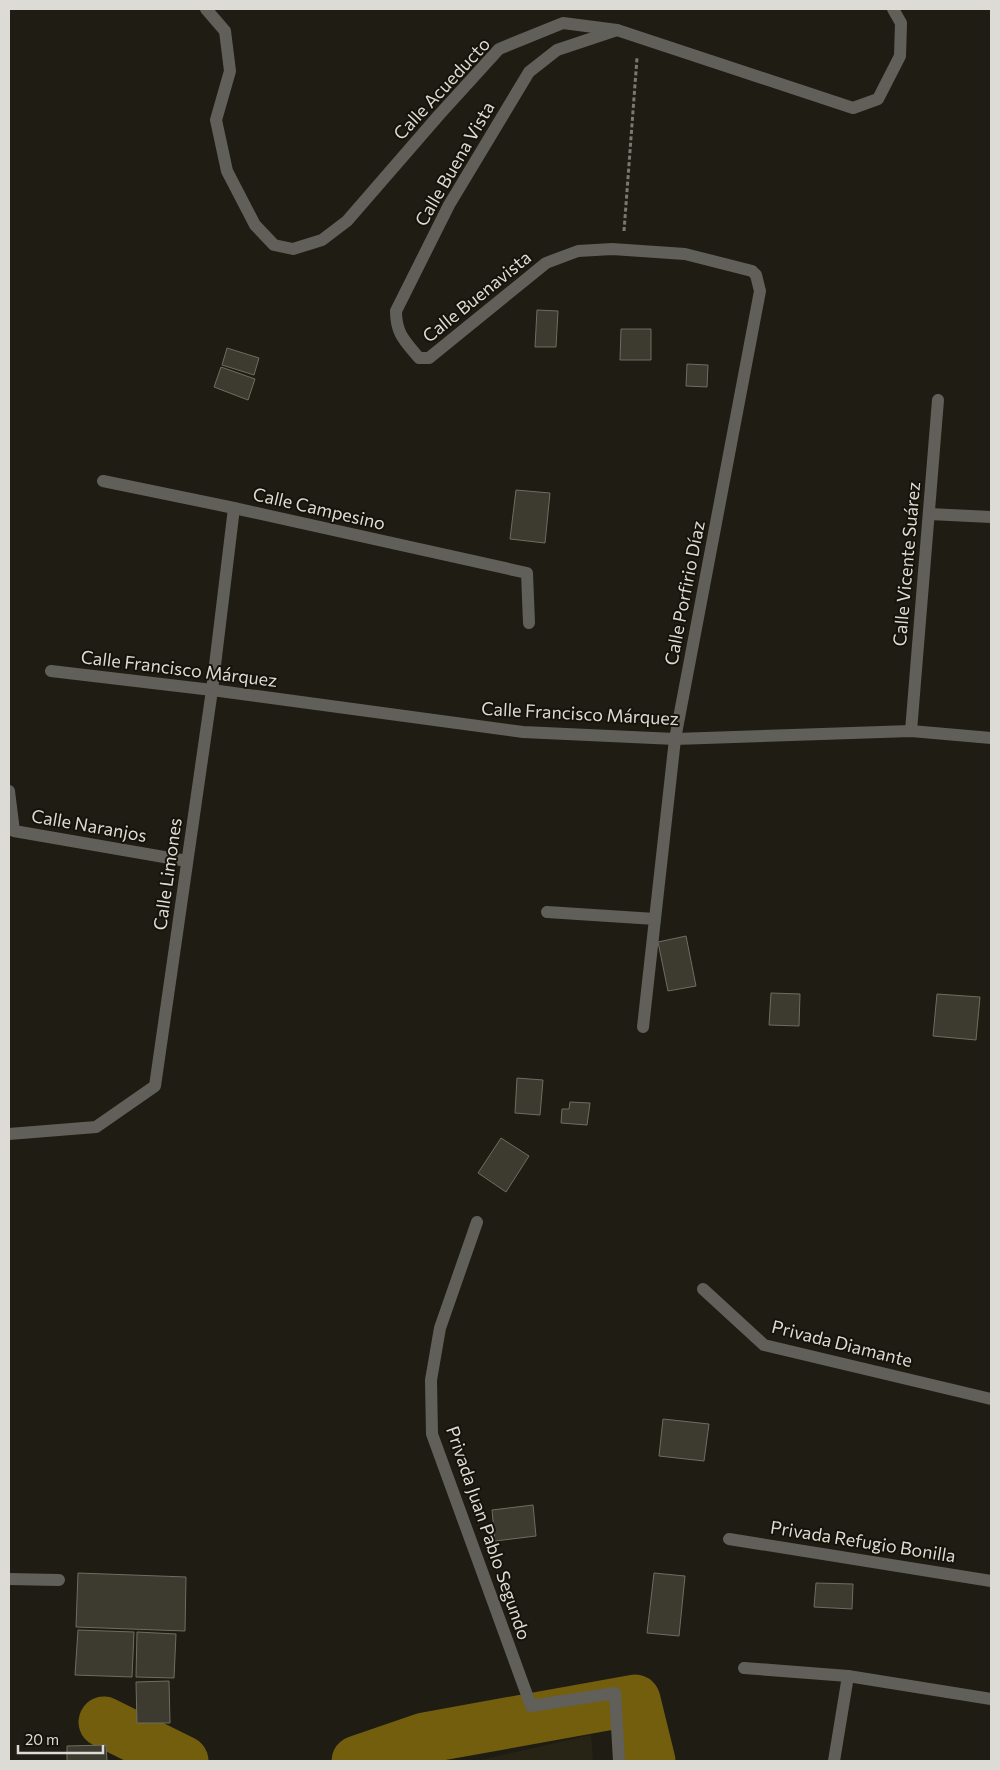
<svg xmlns="http://www.w3.org/2000/svg" width="1000" height="1770" font-family="Commissioner,sans-serif">
<rect width="100%" height="100%" fill="#1f1c13"/>
<polygon fill="#282415" points="591,1735 593,1761 476,1761"/>
<g fill="none" stroke-linecap="round" stroke-linejoin="round">
<g stroke="#735e0e" stroke-width="51">
<polyline points="104,1722 183,1761"/>
<polyline points="357,1761 424,1738 635,1700 650,1761"/>
</g>
</g>
<g fill="#3d3a30" stroke="#6f6c61">
<polygon points="537,310 558,311 556,347 535,347"/>
<polygon points="621,329 651,329 651,360 620,360"/>
<polygon points="227,348 259,358 254,375 222,365"/>
<polygon points="687,364 708,365 707,387 686,386"/>
<polygon points="221,367 255,379 248,400 214,387"/>
<polygon points="516,490 550,493 545,543 510,539"/>
<polygon points="686,936 696,986 668,991 658,942"/>
<polygon points="771,993 800,994 799,1026 769,1025"/>
<polygon points="937,994 980,997 976,1040 933,1036"/>
<polygon points="517,1078 543,1080 540,1115 515,1113"/>
<polygon points="570,1102 590,1103 587,1125 561,1123 562,1109 569,1109"/>
<polygon points="501,1138 529,1156 506,1192 478,1173"/>
<polygon points="663,1419 709,1424 704,1461 659,1456"/>
<polygon points="533,1505 536,1536 495,1541 492,1510"/>
<polygon points="78,1573 186,1577 185,1631 76,1627"/>
<polygon points="654,1573 685,1576 679,1636 647,1633"/>
<polygon points="816,1583 853,1584 852,1609 814,1607"/>
<polygon points="78,1630 134,1632 132,1677 75,1675"/>
<polygon points="137,1632 176,1634 174,1678 136,1677"/>
<polygon points="169,1681 170,1723 137,1723 136,1682"/>
<polygon points="106,1745 107,1761 67,1761 67,1746"/>
</g>
<g fill="none" stroke-linecap="round" stroke-linejoin="round">
<polyline stroke="#7b7871" stroke-width="3" stroke-dasharray="4 2.5" stroke-linecap="butt" points="624,231 637,58"/>
<g stroke="#605f5a" stroke-width="12">
<polyline points="206,9 225,31 230,71 216,120 227,171 255,225 274,245 293,249 322,240 347,221 439,115 499,49 563,23 617,30 853,108 878,99 900,56 901,23 893,9"/>
<path d="M617 30 557 50 529 72 449 205 396 311C396 334 405 341 419 358H429L546 263 578 251 612 249 685 254 752 271 756 275 760 291 675 739 643 1027"/>
<polyline points="103,481 234,508 527,573 529,623"/>
<polyline points="929,514 991,517"/>
<polyline points="51,671 212,690 523,732 675,739 911,731 991,738"/>
<polyline points="911,731 938,400"/>
<polyline points="9,791 14,831 187,861"/>
<polyline points="547,912 655,919"/>
<polyline points="9,1134 96,1127 155,1086 212,690 234,508"/>
<polyline points="477,1222 440,1328 431,1380 432,1434 531,1706 615,1693 619,1761"/>
<polyline points="703,1289 764,1345 991,1399"/>
<polyline points="729,1539 991,1581"/>
<polyline points="9,1579 59,1580"/>
<polyline points="744,1668 848,1676 991,1699"/>
<polyline points="834,1761 848,1676"/>
</g>
</g>
<g text-anchor="middle" stroke-width="4" stroke-linejoin="round" paint-order="stroke">
<g font-size="18" fill="#dddbd5" stroke="#15130a">
<text transform="translate(442 89) rotate(-47)" y="6">Calle Acueducto</text>
<text transform="translate(455 164) rotate(-60)" y="6">Calle Buena Vista</text>
<text transform="translate(477 297) rotate(-39)" y="6">Calle Buenavista</text>
<text transform="translate(319 509) rotate(13)" y="6">Calle Campesino</text>
<text transform="translate(907 564) rotate(-85)" y="6">Calle Vicente Suárez</text>
<text transform="translate(685 593) rotate(-79)" y="6">Calle Porfirio Díaz</text>
<text transform="translate(179 669) rotate(7)" y="6">Calle Francisco Márquez</text>
<text transform="translate(580 714) rotate(3)" y="6">Calle Francisco Márquez</text>
<text transform="translate(89 826) rotate(10)" y="6">Calle Naranjos</text>
<text transform="translate(168 874) rotate(-82)" y="6">Calle Limones</text>
<text transform="translate(842 1344) rotate(14)" y="6">Privada Diamante</text>
<text transform="translate(488 1533) rotate(71)" y="6">Privada Juan Pablo Segundo</text>
<text transform="translate(863 1542) rotate(9)" y="6">Privada Refugio Bonilla</text>
</g>
</g>
<rect width="1000" height="1770" fill="none" stroke="#dddbd5" stroke-width="20"/>
<path d="M18 1745v8h85v-8" fill="none" stroke="#dddbd5" stroke-width="2.5"/>
<text x="25" y="1745" font-size="15" fill="#dddbd5" stroke="#15130a" stroke-width="4" paint-order="stroke">20 m</text>
</svg>
